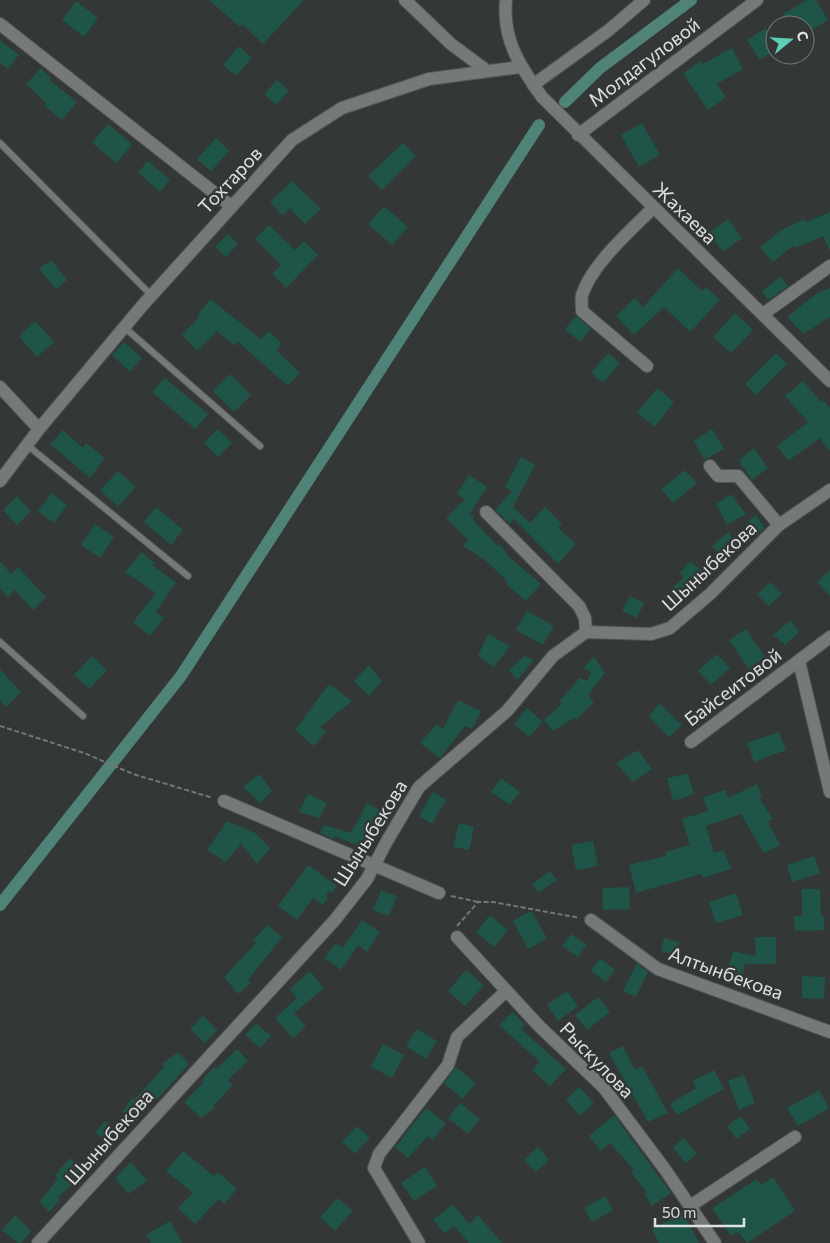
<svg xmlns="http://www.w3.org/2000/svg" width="830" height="1243" font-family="Commissioner,sans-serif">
<rect width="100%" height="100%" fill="#333736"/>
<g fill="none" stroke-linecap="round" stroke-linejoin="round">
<g stroke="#508378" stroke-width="12">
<polyline points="565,102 600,68 691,0"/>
<polyline points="0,905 181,676 539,125"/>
</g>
</g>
<g fill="#1f5449">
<polygon points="209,0 304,0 263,44 242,24 240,27"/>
<polygon points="807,0 816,0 828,20 805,34 805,25 790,25 783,14"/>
<polygon points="76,1 98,18 84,37 62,20"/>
<polygon points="766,28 775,43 775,50 760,60 747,40"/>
<polygon points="0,40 19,55 8,69 0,63"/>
<polygon points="239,46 252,58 236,76 223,65"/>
<polygon points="732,48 743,69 717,84 726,97 708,110 683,74 700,61 702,64"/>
<polygon points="41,68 51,78 49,80 77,102 62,120 44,105 46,103 26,84"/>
<polygon points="277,80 289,91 276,105 264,94"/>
<polygon points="642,123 660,155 639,167 621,135"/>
<polygon points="108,124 132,144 117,163 92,143"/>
<polygon points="216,138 229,151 211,171 197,159"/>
<polygon points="403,143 416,156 382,190 368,176"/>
<polygon points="148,161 170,180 160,192 138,172"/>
<polygon points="292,181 321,209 305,224 290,208 283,216 270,202"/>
<polygon points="384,206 408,227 392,245 368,224"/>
<polygon points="830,212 830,251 823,236 796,248 794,245 773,262 760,247 780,231 804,219 806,222"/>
<polygon points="728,219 742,238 723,252 709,233"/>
<polygon points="269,225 295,250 304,241 318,255 286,288 272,274 281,265 255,239"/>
<polygon points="228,234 238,244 226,257 215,247"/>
<polygon points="51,260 67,280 56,289 39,269"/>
<polygon points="678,268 702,291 706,287 720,300 690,332 664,307 634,335 616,316 635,298 643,307"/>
<polygon points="780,277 789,286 768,300 762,291"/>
<polygon points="830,288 830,317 803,334 787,317 816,294"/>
<polygon points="210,299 261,339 269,331 282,344 276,350 300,373 288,386 238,342 235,346 217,331 197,351 182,335 199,317 197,316"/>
<polygon points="735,313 753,330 731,353 713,337"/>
<polygon points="576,316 591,329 580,342 565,329"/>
<polygon points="35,321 54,342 37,357 19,336"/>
<polygon points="124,342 142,358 130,372 112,355"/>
<polygon points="608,353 620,363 603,383 591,373"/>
<polygon points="776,353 787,364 756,395 745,384"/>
<polygon points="230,374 251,395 234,412 213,391"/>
<polygon points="165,378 208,414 195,429 152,392"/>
<polygon points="803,381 821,402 823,400 830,408 830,451 820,438 788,461 777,446 808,422 785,396"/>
<polygon points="657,388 674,402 655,427 637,413"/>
<polygon points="218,429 232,443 218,457 204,443"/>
<polygon points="712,429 724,449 704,460 694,441"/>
<polygon points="63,430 83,448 86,443 105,458 90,478 50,444"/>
<polygon points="754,448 768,468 752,480 740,463 740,459"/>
<polygon points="521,457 535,465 513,507 530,523 545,507 562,524 558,528 576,544 558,564 514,519 510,524 495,510 512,491 505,487"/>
<polygon points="685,470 697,483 673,503 661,489"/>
<polygon points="118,471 136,487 118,507 100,490"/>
<polygon points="469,475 487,487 470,513 474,517 472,519 498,546 500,544 509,557 541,584 526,601 506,584 507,581 486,561 463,546 468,540 446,518 465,499 457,494"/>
<polygon points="52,493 67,505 54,523 38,511"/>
<polygon points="731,494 746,514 727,525 716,504"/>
<polygon points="17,496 31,511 17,525 3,510"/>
<polygon points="156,507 183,530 171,545 144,522"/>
<polygon points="756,515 764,528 757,535 748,521"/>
<polygon points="95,524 114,537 100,558 81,545"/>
<polygon points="728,532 739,546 724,561 712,546"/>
<polygon points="141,552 155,563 152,565 176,582 156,612 164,618 150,636 133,622 156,593 125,572"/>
<polygon points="0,561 11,574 18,567 46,597 33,610 15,590 8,597 0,589"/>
<polygon points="690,561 706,575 688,597 675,609 663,597 684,577 680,573"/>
<polygon points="830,570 830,596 817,582"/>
<polygon points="770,582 782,594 769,606 757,595"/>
<polygon points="630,596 644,603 637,618 622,611"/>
<polygon points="527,611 554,626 543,645 516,630"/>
<polygon points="791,620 799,632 785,645 773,635"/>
<polygon points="746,629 765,657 749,669 729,640"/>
<polygon points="488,634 510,646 494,667 478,656"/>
<polygon points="717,654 730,668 711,685 698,671"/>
<polygon points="92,656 107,670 90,689 74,675"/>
<polygon points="524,656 534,660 517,680 509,670"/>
<polygon points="594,657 605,673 588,695 594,702 576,720 574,718 553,731 544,720 562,704 559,701 580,678 587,681 591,672 583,668"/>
<polygon points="369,665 382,681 369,696 354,681"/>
<polygon points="0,669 21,692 6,707 0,700"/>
<polygon points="329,684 352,701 320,727 326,732 314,746 295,730"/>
<polygon points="458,700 481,711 472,729 465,726 440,758 420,743 437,724 443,729"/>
<polygon points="659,703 682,725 669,737 649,717"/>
<polygon points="527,708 543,722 529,737 514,724"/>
<polygon points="779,732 786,750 754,762 747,743"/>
<polygon points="638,750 652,769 633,782 616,763"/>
<polygon points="259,774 272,791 260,803 243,787"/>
<polygon points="688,774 694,794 673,801 667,778"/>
<polygon points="501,778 520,792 510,805 491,792"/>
<polygon points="757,784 762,796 759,798 773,819 768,822 780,845 764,853 741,814 706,826 714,853 724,850 731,869 703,878 701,874 636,893 629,865 666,856 665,852 690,845 682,819 708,811 703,797 725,790 728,798"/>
<polygon points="433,792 446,800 432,824 419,816"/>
<polygon points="308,794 327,803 319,818 299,812"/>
<polygon points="367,803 385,813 363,848 335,836 334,839 320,833 324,825 351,833"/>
<polygon points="227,821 255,833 270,848 257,864 241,844 226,862 207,850"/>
<polygon points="459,823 474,827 469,850 453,847"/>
<polygon points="593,841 598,866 576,870 571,845"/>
<polygon points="814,856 820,873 792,882 787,865"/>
<polygon points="308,865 337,886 332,893 329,891 326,896 328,898 323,905 313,898 297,920 278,906"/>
<polygon points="550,871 557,880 538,893 532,884"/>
<polygon points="629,887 630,909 603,910 603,888"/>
<polygon points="802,889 820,889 821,916 824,916 824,930 795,931 794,916 802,916"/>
<polygon points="381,890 397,896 389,916 373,910"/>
<polygon points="736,893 743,915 716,923 709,902"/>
<polygon points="531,911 547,938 528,949 513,921"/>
<polygon points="490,915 508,930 494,947 476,932"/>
<polygon points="362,920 380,932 367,952 358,945 341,970 325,958 336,943 343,948"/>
<polygon points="267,925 282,937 248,980 251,983 238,994 224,977 256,943 253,941"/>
<polygon points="571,934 587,945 578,957 562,946"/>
<polygon points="755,937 776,937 776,964 745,964 742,978 727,975 733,951 756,956"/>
<polygon points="664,938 679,942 676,955 661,951"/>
<polygon points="600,958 615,970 606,982 591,971"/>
<polygon points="637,963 648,972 636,997 623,991"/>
<polygon points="466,970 484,985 465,1006 448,991"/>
<polygon points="310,971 324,988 294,1013 306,1026 293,1038 275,1018 297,998 290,989"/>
<polygon points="802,976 825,977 824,999 802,998"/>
<polygon points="567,991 578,1006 558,1021 547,1005"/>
<polygon points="598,997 610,1012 587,1030 575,1015"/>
<polygon points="513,1012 525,1025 521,1029 566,1069 550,1086 532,1070 540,1062 499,1025"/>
<polygon points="203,1016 217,1030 205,1043 190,1029"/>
<polygon points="256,1023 271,1036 260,1048 245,1035"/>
<polygon points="417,1029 437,1041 426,1059 406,1046"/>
<polygon points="383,1044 404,1055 392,1078 371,1067"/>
<polygon points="623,1046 635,1070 642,1066 668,1113 648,1122 609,1053"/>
<polygon points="237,1049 248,1061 228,1080 233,1085 213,1106 215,1108 201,1118 184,1102 203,1083 201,1081 214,1067 216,1069"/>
<polygon points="178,1052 189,1064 156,1100 154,1098 136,1122 122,1112 132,1098 134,1100 164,1067 162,1064"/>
<polygon points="456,1067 476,1083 463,1099 444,1083"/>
<polygon points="714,1070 724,1089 677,1115 670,1104 696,1088 693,1081"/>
<polygon points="744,1075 755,1103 739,1110 728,1081"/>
<polygon points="579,1087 594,1103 580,1116 566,1100"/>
<polygon points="819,1090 829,1108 798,1126 787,1108"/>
<polygon points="460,1103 480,1119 468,1134 448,1118"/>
<polygon points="426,1108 446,1123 433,1140 428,1136 408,1158 395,1147"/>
<polygon points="614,1115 671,1193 652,1206 645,1194 647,1193 631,1172 634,1170 610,1143 601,1151 589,1136"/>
<polygon points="741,1116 750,1129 736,1139 727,1126"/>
<polygon points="105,1121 116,1130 106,1142 95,1132"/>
<polygon points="357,1126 370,1138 355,1154 342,1142"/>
<polygon points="684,1138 697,1154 685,1163 673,1147"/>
<polygon points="538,1147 549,1160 536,1172 524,1160"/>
<polygon points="183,1151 214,1176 218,1172 237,1189 224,1204 219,1199 195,1224 178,1208 193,1193 166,1171"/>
<polygon points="70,1158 85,1173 58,1197 60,1200 49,1212 40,1202 58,1178 55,1175"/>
<polygon points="131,1162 147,1181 128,1194 115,1178"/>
<polygon points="425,1167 437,1186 414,1201 401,1183"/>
<polygon points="773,1177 795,1211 747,1243 738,1232 731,1236 712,1208 757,1179 761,1185"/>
<polygon points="605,1196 613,1210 592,1222 584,1208"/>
<polygon points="338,1198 353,1211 335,1231 320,1217"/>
<polygon points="453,1204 469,1224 478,1215 502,1243 469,1243 454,1226 444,1233 433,1220"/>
<polygon points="683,1213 699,1243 659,1243 652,1229"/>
<polygon points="15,1215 31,1231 21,1243 18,1243 2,1230"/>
<polygon points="170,1221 182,1243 151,1243 146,1235"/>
</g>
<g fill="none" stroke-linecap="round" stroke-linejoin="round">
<defs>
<g id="lane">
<polyline points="0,143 151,295"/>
<polyline points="124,327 260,446"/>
<polyline points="27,445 188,576"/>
<polyline points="0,642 83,716"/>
</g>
<g id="street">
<polyline points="405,0 451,44 486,70"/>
<polyline points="0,24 231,206"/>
<polyline points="533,85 609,30 644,0"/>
<polyline points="578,135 757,0"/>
<polyline points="763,314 830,266"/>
<path d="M647 366 582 311C582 306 581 300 582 295 592 264 630 231 653 208"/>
<polyline points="0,387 39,429 142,306 292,140 342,108 429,79 520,67"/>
<polyline points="710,466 718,476 738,476 779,525"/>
<polyline points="0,481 39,429"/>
<polyline points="486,512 579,606 585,618 586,632"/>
<polyline points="799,661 830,792"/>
<polyline points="691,742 830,637"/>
<polyline points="224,801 439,893"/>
<polyline points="591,920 658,969 830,1032"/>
<polyline points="457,937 539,1026 604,1088 664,1168 715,1243"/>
<polyline points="690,1206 795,1137"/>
<polyline points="38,1243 334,921 367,879 387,841 419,787 507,711 553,656 586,632 651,634 670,628 710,594 779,525 830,490"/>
<polyline points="419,1243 374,1168 379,1154 448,1065 457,1037 506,991"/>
</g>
<path id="secondary" d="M506 0C502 40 520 66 542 97L830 381"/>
</defs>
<use href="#lane" stroke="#525554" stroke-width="8"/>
<use href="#street" stroke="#525554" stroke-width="14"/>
<use href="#secondary" stroke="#525554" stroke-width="14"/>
<g stroke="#737776" stroke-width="2" stroke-dasharray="5 2.5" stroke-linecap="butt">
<polyline points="0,726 84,753 133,774 213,798"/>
<polyline points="451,896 478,902"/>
<polyline points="457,926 478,902 493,902 580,918"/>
</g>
<use href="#lane" stroke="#757978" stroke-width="6"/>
<use href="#street" stroke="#757978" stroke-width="12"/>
<use href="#secondary" stroke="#757978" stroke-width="12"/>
</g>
<g text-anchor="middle" stroke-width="5" stroke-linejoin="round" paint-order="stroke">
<g font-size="19" fill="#dee1e0" stroke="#333736">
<text transform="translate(644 62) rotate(-37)" y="7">Молдагуловой</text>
<text transform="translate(230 180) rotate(-47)" y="7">Тохтаров</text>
<text transform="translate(685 213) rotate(44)" y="7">Жахаева</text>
<text transform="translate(709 566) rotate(-43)" y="7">Шыныбекова</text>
<text transform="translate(733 687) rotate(-37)" y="7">Байсеитовой</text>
<text transform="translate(370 833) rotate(-58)" y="7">Шыныбекова</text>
<text transform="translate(726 973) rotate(20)" y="7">Алтынбекова</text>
<text transform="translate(597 1060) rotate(46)" y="7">Рыскулова</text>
<text transform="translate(109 1137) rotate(-48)" y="7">Шыныбекова</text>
</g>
</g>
<g transform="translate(790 40) rotate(72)"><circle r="24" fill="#333736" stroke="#777b7a"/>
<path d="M0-4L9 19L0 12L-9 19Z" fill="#5eceb8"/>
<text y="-8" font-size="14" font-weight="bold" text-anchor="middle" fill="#dee1e0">С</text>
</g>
<path d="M655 1218v8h89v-8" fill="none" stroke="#dee1e0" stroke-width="2.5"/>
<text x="662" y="1218" font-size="15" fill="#dee1e0" stroke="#333736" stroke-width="4" paint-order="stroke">50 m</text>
</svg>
